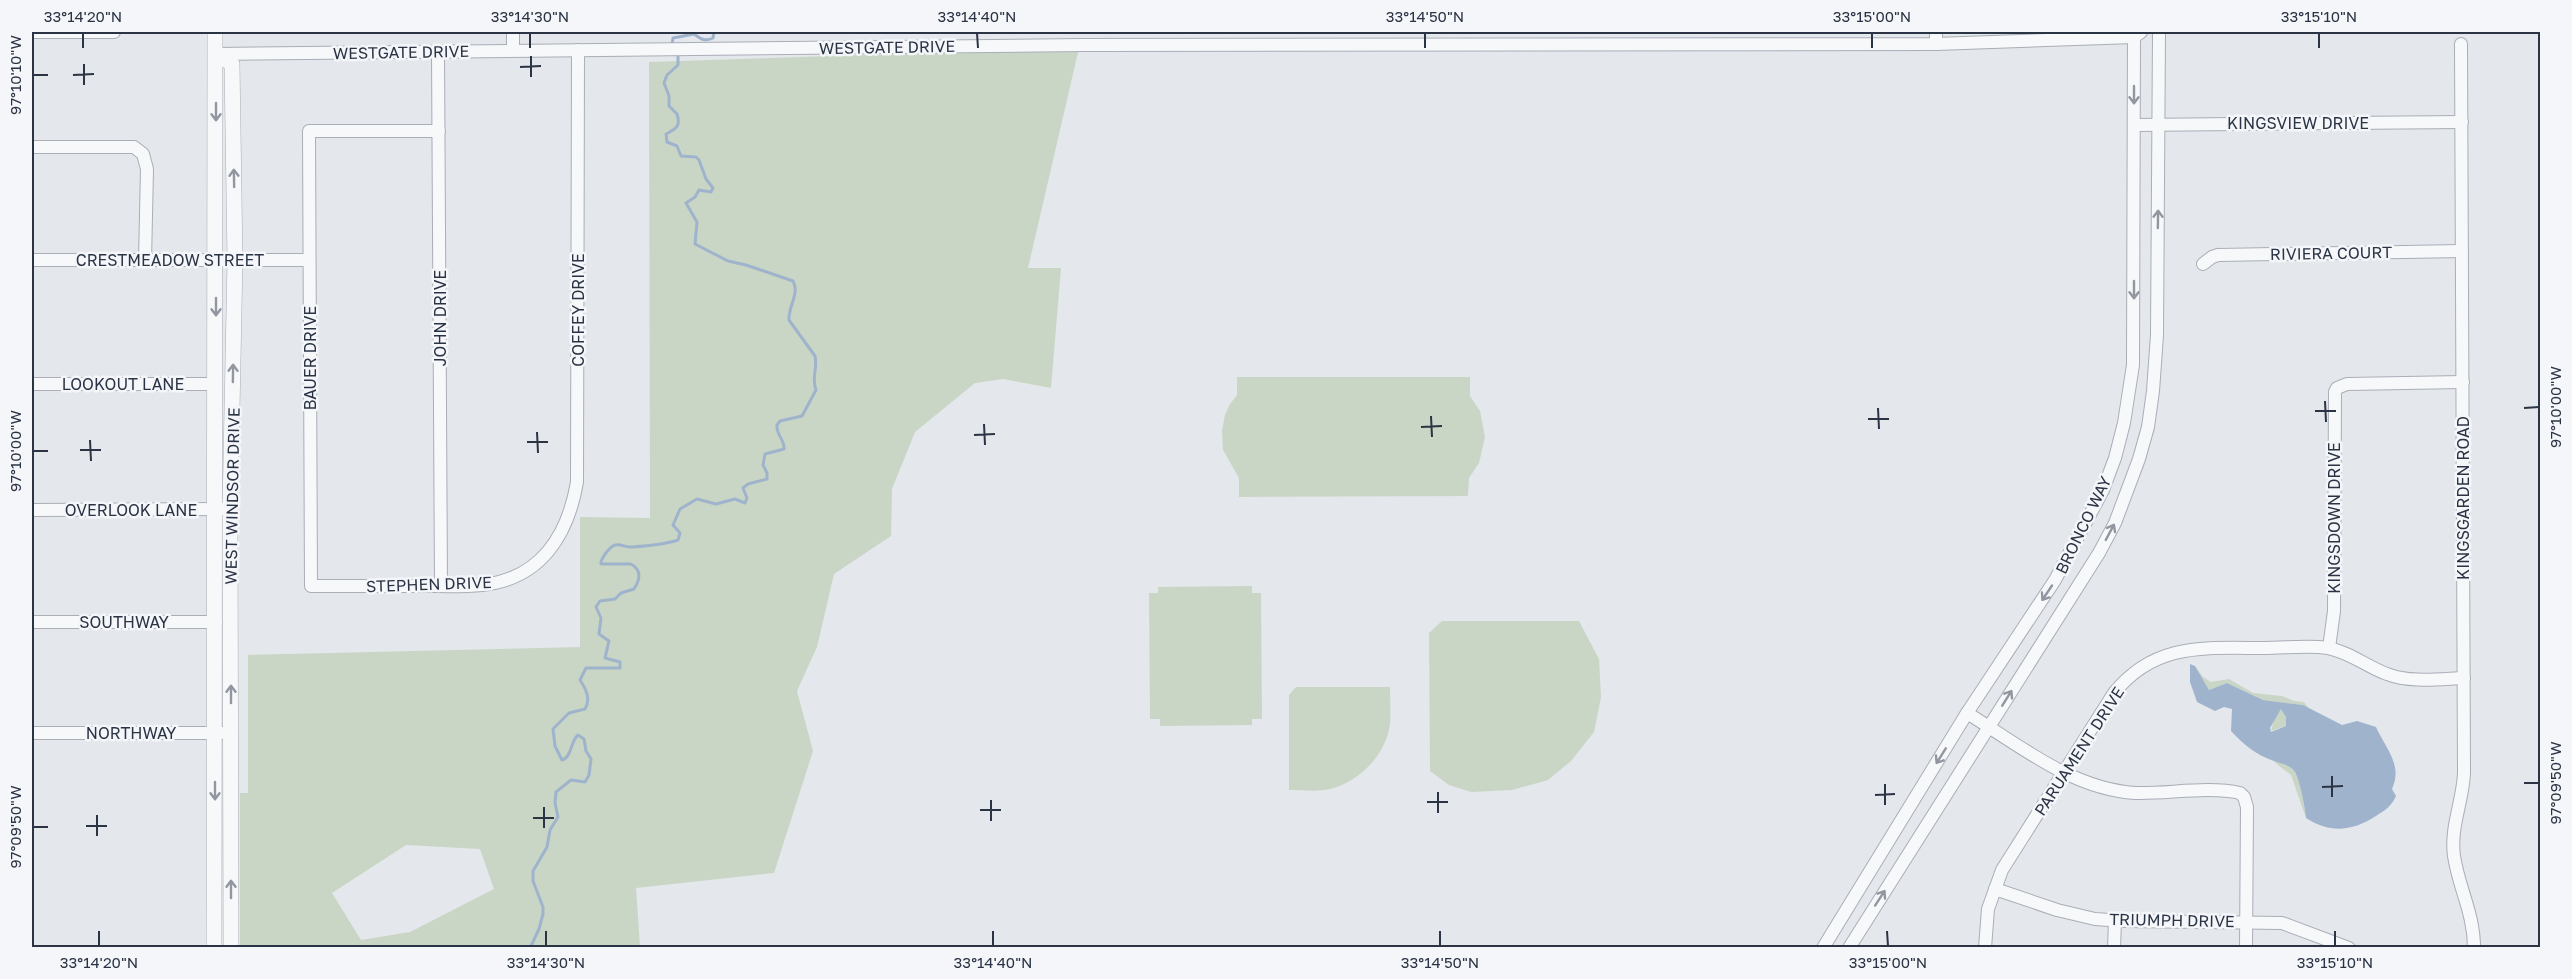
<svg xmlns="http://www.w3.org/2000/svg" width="2572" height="979" font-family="'Golos Text',sans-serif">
<rect width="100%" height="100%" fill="#e4e7ec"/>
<g fill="#c9d6c5" fill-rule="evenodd">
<path d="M1079 48 1028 268H1061L1051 388 1003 379 975 383 915 432 892 489 891 536 834 574 817 647 797 691 813 751 774 873 636 888 640 947 240 948V793H248V655L580 647V517L650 518 649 62ZM406 845 480 849 494 889 410 932 361 940 332 893Z"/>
<polygon points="1237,377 1470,377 1470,396 1480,411 1485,437 1479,463 1469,478 1468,496 1239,497 1239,478 1223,450 1222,431 1225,415 1230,404 1237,395"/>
<polygon points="1252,586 1252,593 1261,593 1262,719 1252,719 1252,725 1160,726 1160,719 1150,719 1149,593 1158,593 1158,587"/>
<polygon points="1442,621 1579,621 1599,659 1601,697 1594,732 1571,761 1548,780 1512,790 1471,792 1449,785 1430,771 1429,633"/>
<polygon points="2195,666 2203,677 2211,682 2229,679 2253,693 2282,696 2294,701 2304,702 2310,710 2303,705 2263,700 2227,683 2209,690"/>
<path d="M1296 687H1390C1390 699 1391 712 1390 724 1386 755 1359 782 1330 789 1318 792 1302 790 1289 790V695Z"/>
<polygon points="2282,708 2286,717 2286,726 2271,731 2274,719"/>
<path d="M2273 761C2280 763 2290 765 2295 772 2300 780 2305 807 2306 818L2291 775Z"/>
</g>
<path fill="#9fb4cc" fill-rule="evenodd" d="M2190 664 2195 666 2209 690 2227 683 2263 700 2303 705 2342 725 2357 721 2376 727C2386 749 2403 765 2392 789L2396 796C2391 807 2385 810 2376 816 2353 831 2330 834 2306 818 2305 807 2300 781 2295 772 2291 765 2281 764 2274 761 2256 755 2244 745 2231 731L2232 709 2224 707 2215 711 2197 702 2190 682ZM2281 709 2286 717V726L2271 732 2270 728Z"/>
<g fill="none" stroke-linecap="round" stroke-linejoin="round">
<g stroke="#9fb4cc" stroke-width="3">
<path d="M672 45 673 38 694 34C701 39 704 42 713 38L714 32"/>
<path d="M530 948 539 929 543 914V907L533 881V871L547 847 550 830 558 817 555 803 556 792 571 780 585 782 589 775 591 759 586 751 584 739 578 735C570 742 572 757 562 760L555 746 553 729 569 713 585 709C591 699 586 689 580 680L586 668H620V662L605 658 609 641 599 634 601 618 596 607 600 601 615 599 621 593 634 589C640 580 642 570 631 564H601C600 560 608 549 613 546 618 542 626 548 632 547 647 546 663 545 678 540L680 533 673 525 680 509 697 499 716 504 735 499 745 503 747 498 743 488 748 484 767 479V473L763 465 765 454 784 449C785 440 776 435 777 425L780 421 802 416 816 390C811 376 818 370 815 356L789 320C788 306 800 294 793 281L746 265 728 261 695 244 697 222 686 203 695 197 699 190 711 192 713 188 706 179 699 160 696 157 681 156 677 146 667 142 666 134C676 129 681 126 677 114L669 106V96L664 83 667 75 678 65V56"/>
</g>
<defs>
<g id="minor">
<polyline points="32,32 114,32"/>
<polyline points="1936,32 1936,44"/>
<path d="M2461 44 2464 773C2463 801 2450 827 2454 856 2459 889 2474 913 2474 948"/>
<polyline points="513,50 513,32"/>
<polyline points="438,51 441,586"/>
<polyline points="216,54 1083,45 1936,44 2134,37 2141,32"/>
<polyline points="2135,125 2462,122"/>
<path d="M439 131H309L311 586C348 586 385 586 422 586 442 586 462 587 482 585 541 579 568 535 577 482L578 50"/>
<polyline points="32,147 134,147 143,154 147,169 145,261"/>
<polyline points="32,260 309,260"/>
<polyline points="2203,264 2212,257 2218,255 2462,251"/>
<polyline points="32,384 215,384"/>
<polyline points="32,510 223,509"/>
<polyline points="32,622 216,622"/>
<polyline points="2329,648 2334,611 2335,392 2337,388 2347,384 2463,382"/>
<path d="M1967 713C2019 745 2072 789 2135 793 2168 794 2208 786 2240 793L2244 797 2247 807 2246 948"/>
<polyline points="32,733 222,733"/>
<polyline points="1995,889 2057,910 2095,919 2124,921 2282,923 2349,948"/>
<polyline points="1823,948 1967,713 2055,580 2103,490 2115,458 2124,423 2133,365 2134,32"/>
<polyline points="1849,948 2099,553 2115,523 2139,459 2148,427 2153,391 2157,335 2159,32"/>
<path d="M1985 948 1988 909 2002 870 2114 693C2155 642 2205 648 2264 648 2285 648 2308 645 2328 648 2350 652 2367 667 2387 674 2410 683 2439 679 2464 678"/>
<polyline points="2114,948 2115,921"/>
</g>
<g id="tertiary">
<polyline points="216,54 232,64 235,260 230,509 231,948"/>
<polyline points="214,948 215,32"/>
</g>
</defs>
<use href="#minor" stroke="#a9aeb7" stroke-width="14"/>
<use href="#tertiary" stroke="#a9aeb7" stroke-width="16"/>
<use href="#minor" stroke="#f7f8fa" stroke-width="12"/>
<use href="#tertiary" stroke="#f7f8fa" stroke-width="15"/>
</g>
<defs><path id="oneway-shaft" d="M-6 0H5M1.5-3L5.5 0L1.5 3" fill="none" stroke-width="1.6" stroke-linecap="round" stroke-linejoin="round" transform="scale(1.5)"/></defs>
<g stroke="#9196a0">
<use href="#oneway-shaft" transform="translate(2134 95) rotate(90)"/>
<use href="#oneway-shaft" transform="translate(216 112) rotate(90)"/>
<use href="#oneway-shaft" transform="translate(234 178) rotate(-91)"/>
<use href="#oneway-shaft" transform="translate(2158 219) rotate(-89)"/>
<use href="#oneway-shaft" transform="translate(2134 290) rotate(90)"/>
<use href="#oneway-shaft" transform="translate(216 307) rotate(90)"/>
<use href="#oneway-shaft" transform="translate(233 373) rotate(-89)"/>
<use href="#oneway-shaft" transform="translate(2110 532) rotate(-62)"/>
<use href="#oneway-shaft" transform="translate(2047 593) rotate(124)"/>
<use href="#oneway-shaft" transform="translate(231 694) rotate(-90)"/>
<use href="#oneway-shaft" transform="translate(2007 698) rotate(-58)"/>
<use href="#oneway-shaft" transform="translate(1941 756) rotate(122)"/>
<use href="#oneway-shaft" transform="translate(215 791) rotate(90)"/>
<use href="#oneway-shaft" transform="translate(231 889) rotate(-90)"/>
<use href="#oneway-shaft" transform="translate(1880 898) rotate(-57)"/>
</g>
<path fill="none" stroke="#2b3445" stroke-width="2" d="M83 33V48M530 33V48M977 33 978 48M1425 33V48M1872 33V48M2319 33V48M531 56V77M84 64V85M520 67 541 66M33 75H48M73 75 94 74M2325 401 2326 422M1878 408 1879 429M2524 408 2539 407M2315 411H2336M1431 416 1432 437M1868 419H1889M984 424 985 445M1421 427 1442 426M537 432 538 453M974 435 995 434M90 440 91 461M527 442H548M80 450H101M33 451H48M2332 776V797M2524 783H2539M1885 784V805M2322 787 2343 786M1438 792V813M1875 795 1895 794M991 800V821M1427 802H1448M544 807V828M980 810H1001M97 815V836M533 818H554M86 826H107M33 827H48M99 931V946M546 931V946M993 931V946M1440 931V946M1887 931 1888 946M2335 931V946"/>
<g text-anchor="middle" stroke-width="5" stroke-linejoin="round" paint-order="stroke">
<g font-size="16" fill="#2b3445" stroke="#f4f6f9">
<text transform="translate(887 47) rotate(-1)" y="6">WESTGATE DRIVE</text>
<text transform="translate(401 52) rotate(-1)" y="6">WESTGATE DRIVE</text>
<text x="2298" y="129">KINGSVIEW DRIVE</text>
<text transform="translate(2331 253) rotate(-1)" y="6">RIVIERA COURT</text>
<text x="170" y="266">CRESTMEADOW STREET</text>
<text transform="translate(578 310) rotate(-90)" y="6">COFFEY DRIVE</text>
<text transform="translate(440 318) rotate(-90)" y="6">JOHN DRIVE</text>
<text transform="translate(310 358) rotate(-90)" y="6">BAUER DRIVE</text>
<text x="123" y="390">LOOKOUT LANE</text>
<text transform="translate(232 496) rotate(-89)" y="6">WEST WINDSOR DRIVE</text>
<text transform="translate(2463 498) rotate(-90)" y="6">KINGSGARDEN ROAD</text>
<text x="131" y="516">OVERLOOK LANE</text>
<text transform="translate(2334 518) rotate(-90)" y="6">KINGSDOWN DRIVE</text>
<text transform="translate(2083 525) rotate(-64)" y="6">BRONCO WAY</text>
<text transform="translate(429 584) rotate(-2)" y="6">STEPHEN DRIVE</text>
<text x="124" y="628">SOUTHWAY</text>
<text x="131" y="739">NORTHWAY</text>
<text transform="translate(2079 751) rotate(-57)" y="6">PARUAMENT DRIVE</text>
<text transform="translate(2172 920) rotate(1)" y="6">TRIUMPH DRIVE</text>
</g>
</g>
<rect width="2572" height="979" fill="none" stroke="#f4f6f9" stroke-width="66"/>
<rect x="33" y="33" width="2506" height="913" fill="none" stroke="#2b3445" stroke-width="2"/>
<g font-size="15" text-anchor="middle" fill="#2b3445">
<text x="83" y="22">33°14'20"N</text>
<text x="530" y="22">33°14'30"N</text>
<text x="977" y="22">33°14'40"N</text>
<text x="1425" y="22">33°14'50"N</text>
<text x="1872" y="22">33°15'00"N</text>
<text x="2319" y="22">33°15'10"N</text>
<text transform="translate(16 75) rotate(-90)" y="5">97°10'10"W</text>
<text transform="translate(2556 407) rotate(-90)" y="5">97°10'00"W</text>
<text transform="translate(16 451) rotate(-90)" y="5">97°10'00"W</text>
<text transform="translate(2556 783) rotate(-90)" y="5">97°09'50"W</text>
<text transform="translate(16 827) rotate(-90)" y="5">97°09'50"W</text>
<text x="99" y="968">33°14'20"N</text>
<text x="546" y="968">33°14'30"N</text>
<text x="993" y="968">33°14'40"N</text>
<text x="1440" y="968">33°14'50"N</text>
<text x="1888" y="968">33°15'00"N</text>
<text x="2335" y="968">33°15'10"N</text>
</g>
</svg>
